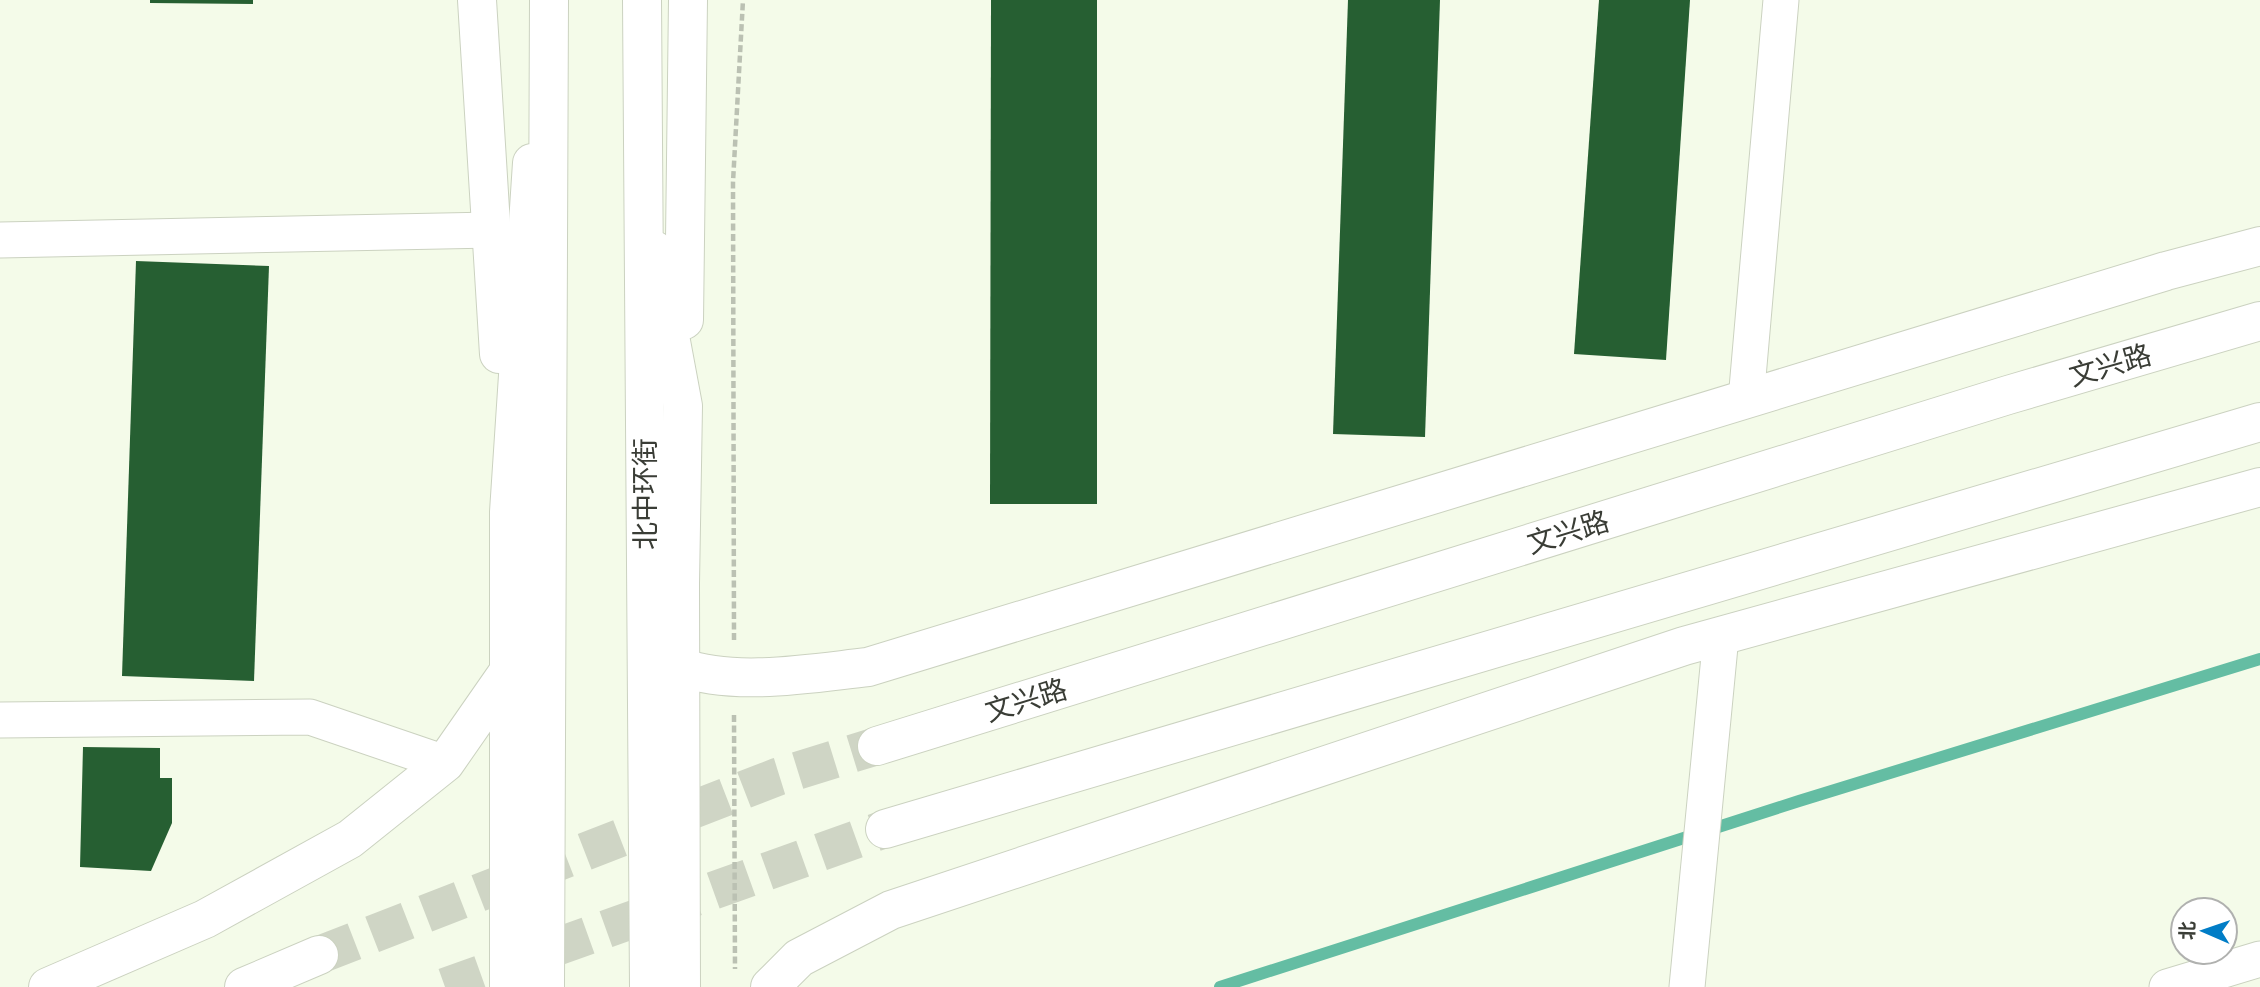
<svg xmlns="http://www.w3.org/2000/svg" width="2260" height="987" font-family="'Alegreya Sans','Noto Sans SC',sans-serif">
<rect width="100%" height="100%" fill="#f4fbe9"/>
<g fill="none" stroke-linecap="round" stroke-linejoin="round">
<polyline stroke="#64bda3" stroke-width="12" points="1220,987 1799,801 2260,659"/>
</g>
<g fill="#265f32">
<polygon points="150,0 253,0 253,4 150,3"/>
<polygon points="991,0 1097,0 1097,504 990,504"/>
<polygon points="1348,0 1440,0 1425,437 1333,434"/>
<polygon points="1599,0 1690,0 1666,360 1574,354"/>
<polygon points="136,261 269,266 254,681 122,676"/>
<polygon points="83,747 160,748 160,778 172,778 172,823 151,871 80,867"/>
</g>
<g fill="none" stroke-linecap="round" stroke-linejoin="round">
<g stroke="#cfd5c5" stroke-width="38" stroke-dasharray="38 19" stroke-linecap="butt">
<polyline points="319,955 777,777 877,746"/>
<polyline points="445,987 885,829"/>
</g>
<defs>
<g id="street">
<polyline points="0,240 492,230"/>
<polyline points="1746,400 1781,0"/>
<polyline points="0,720 310,717 445,763"/>
<polyline points="1687,987 1721,636"/>
<polyline points="2167,987 2260,959"/>
</g>
<g id="secondary">
<polyline points="477,0 499,354"/>
<polyline points="654,250 683,406 680,584 681,987"/>
<polyline points="684,320 688,0"/>
<path d="M681 667C734 687 812 673 868 667L2166 271 2260 246"/>
<polyline points="877,746 2008,395 2260,321"/>
<polyline points="885,829 2260,422"/>
<polyline points="48,987 205,919 350,839 445,763 509,671"/>
<polyline points="244,987 319,955"/>
<polyline points="509,987 509,512 532,163"/>
<polyline points="770,987 799,958 891,910 1684,646 2260,487"/>
</g>
<g id="highway">
<polyline points="642,0 649,987"/>
<polyline points="545,987 549,0"/>
</g>
</defs>
<use href="#street" stroke="#cbd2c0" stroke-width="37"/>
<use href="#secondary" stroke="#cbd2c0" stroke-width="40"/>
<use href="#highway" stroke="#cbd2c0" stroke-width="40"/>
<g stroke="#bbc1b3" stroke-width="4.5" stroke-dasharray="7 3.5" stroke-linecap="butt">
<polyline points="734,640 733,182 743,0"/>
<polyline points="734,715 735,969"/>
</g>
<use href="#street" stroke="#fff" stroke-width="35"/>
<use href="#secondary" stroke="#fff" stroke-width="38"/>
<use href="#highway" stroke="#fff" stroke-width="38"/>
</g>
<g text-anchor="middle" stroke-width="7" stroke-linejoin="round" paint-order="stroke">
<g font-size="28" fill="#3a3d36" stroke="#fff">
<text transform="translate(2110 365) rotate(-16)" y="10">文兴路</text>
<text transform="translate(645 494) rotate(-90)" y="10">北中环街</text>
<text transform="translate(1568 532) rotate(-17)" y="10">文兴路</text>
<text transform="translate(1026 700) rotate(-17)" y="10">文兴路</text>
</g>
</g>
<g transform="translate(2204 931) rotate(272)"><circle r="33" fill="#ffffff" stroke="#b0b1af" stroke-width="2"/>
<path d="M0-5L12 26L0 18L-12 26Z" fill="#017dc6"/>
<text y="-10" font-size="19" font-weight="bold" text-anchor="middle" fill="#3a3d36">北</text>
</g>
</svg>
